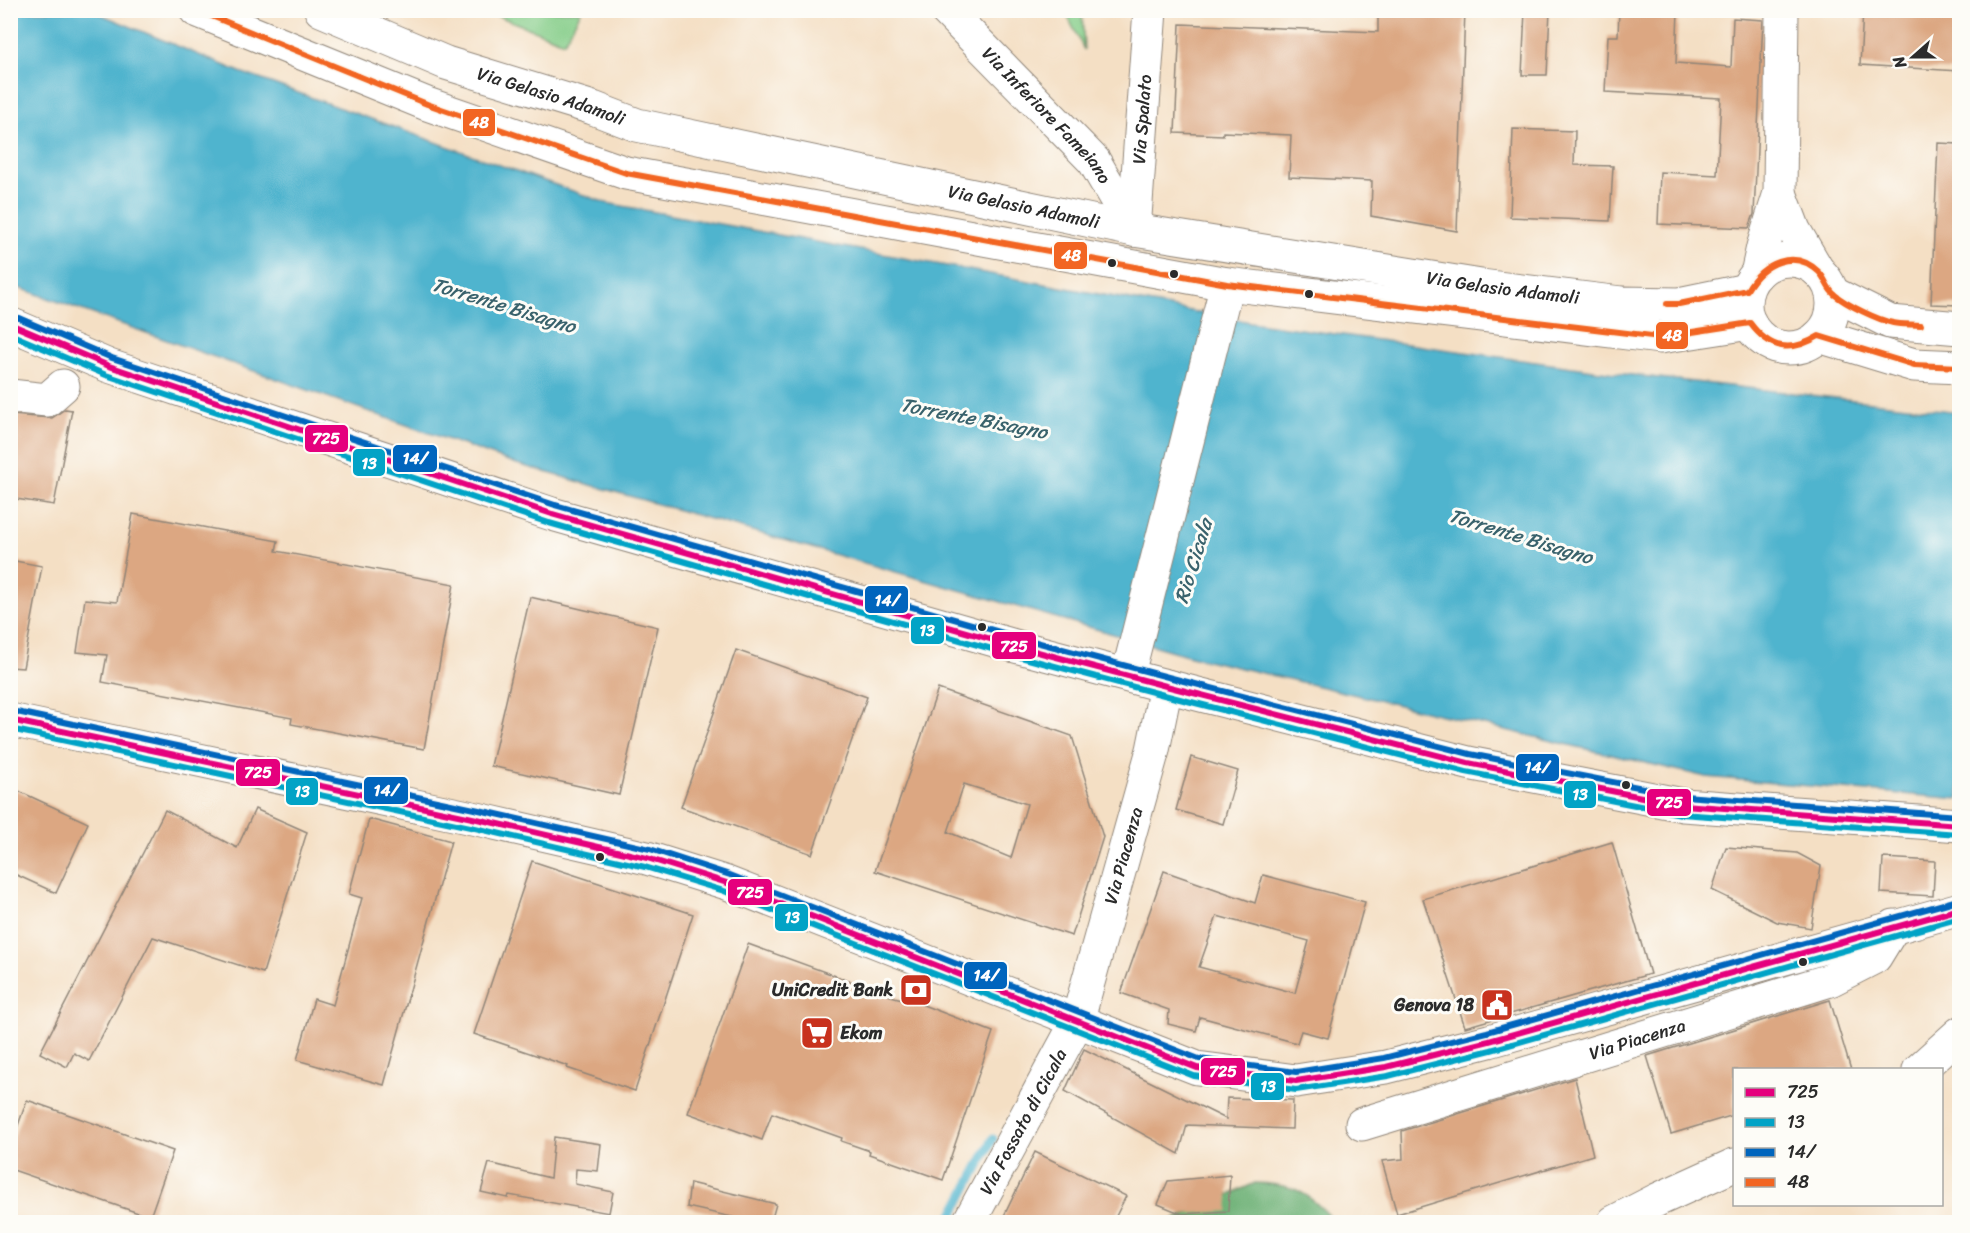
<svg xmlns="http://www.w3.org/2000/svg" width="1970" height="1233" font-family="Sriracha,sans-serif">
<rect width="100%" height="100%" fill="#fdfcf7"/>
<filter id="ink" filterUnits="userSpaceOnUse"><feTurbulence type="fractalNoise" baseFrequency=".0167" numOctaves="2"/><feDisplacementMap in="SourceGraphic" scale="12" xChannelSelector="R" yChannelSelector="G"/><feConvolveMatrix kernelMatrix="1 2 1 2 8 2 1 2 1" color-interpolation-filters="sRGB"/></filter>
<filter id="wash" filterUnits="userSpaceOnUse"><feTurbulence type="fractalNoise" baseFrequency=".008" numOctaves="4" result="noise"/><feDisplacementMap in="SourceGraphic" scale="24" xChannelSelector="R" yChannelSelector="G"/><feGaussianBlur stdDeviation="1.35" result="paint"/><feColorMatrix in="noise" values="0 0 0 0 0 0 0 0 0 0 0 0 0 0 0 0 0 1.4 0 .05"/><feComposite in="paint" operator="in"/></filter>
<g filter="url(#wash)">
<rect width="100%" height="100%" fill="#f4dfc4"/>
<g fill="#85cd89" stroke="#587c5a" stroke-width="1.5">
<polygon points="485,11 581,11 564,42"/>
<polygon points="1065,11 1082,11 1084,50"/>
</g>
<path fill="#6cb075" stroke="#4c6e50" stroke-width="1.5" d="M1255 1183C1300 1185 1305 1192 1336 1222H1169Z"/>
<polygon fill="#4fb4ce" stroke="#3d707c" stroke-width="1.5" points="10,11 93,11 240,72 606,203 1250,322 1615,373 1959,412 1959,799 1706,777 1194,657 517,464 11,285"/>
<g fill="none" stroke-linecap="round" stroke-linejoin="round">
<polyline stroke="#4fb4ce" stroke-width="9" points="949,1222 993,1139"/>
</g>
<g id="blocks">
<g fill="#dca782" fill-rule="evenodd">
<polygon points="1378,10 1465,10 1457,231 1371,216 1372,181 1289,177 1291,135 1223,132 1223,135 1175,133 1180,24 1378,32"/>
<polygon points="1525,10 1550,10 1547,75 1522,75"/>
<polygon points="1619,10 1678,10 1676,63 1731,67 1733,18 1763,20 1754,214 1749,228 1658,224 1660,172 1717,175 1721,98 1605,92 1608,36 1618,36"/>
<polygon points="1863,10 1959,10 1959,71 1860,65"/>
<polygon points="1513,129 1575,131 1574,165 1613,166 1610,221 1510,217"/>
<polygon points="1938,143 1959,144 1959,305 1931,304"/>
<polygon points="65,409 72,410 54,505 10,498 10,415 52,418"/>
<polygon points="133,514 278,541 276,551 454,584 424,749 291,724 292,718 102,682 107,655 77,652 85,599 117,602"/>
<polygon points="10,560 42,566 23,668 10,667"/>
<polygon points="530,597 658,627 619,795 491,766"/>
<polygon points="736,650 867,697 812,854 681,807"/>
<path d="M938 689 1072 736 1103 837 1072 936 875 871ZM964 784 1027 804 1011 858 948 832Z"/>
<polygon points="1191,757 1238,771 1223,824 1176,810"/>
<polygon points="10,787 88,823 56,893 10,872"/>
<polygon points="255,809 307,832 263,973 153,937 89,1061 74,1053 67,1067 40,1053 165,810 237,848"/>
<polygon points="369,819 451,841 384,1085 297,1060 314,999 333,1005 362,898 349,894"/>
<polygon points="1612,842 1650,974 1465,1027 1423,899"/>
<polygon points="1726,847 1797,853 1821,866 1811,928 1777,922 1712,890"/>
<polygon points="1883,858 1935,861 1933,896 1881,893"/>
<polygon points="532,861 693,914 635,1091 567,1068 568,1066 474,1034"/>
<path d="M1164 871 1255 903 1263 875 1365 902 1328 1038 1301 1031 1297 1043 1200 1017 1196 1031 1168 1024 1169 1010 1121 993ZM1217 916 1309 941 1295 993 1199 967Z"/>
<polygon points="748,944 891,996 923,1005 993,1032 943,1180 869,1154 870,1151 841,1141 842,1138 772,1113 762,1140 688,1113"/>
<polygon points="1830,1000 1851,1070 1734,1070 1734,1115 1671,1134 1647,1056"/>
<polygon points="1084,1049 1226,1119 1227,1098 1293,1100 1292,1129 1187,1125 1179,1154 1065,1091"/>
<polygon points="1575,1078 1593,1155 1397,1214 1382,1161 1403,1159 1402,1131"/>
<polygon points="27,1100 173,1151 150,1217 10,1169 10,1148"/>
<polygon points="554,1137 601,1144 598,1171 576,1169 575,1184 613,1192 609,1213 509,1195 508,1198 481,1192 489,1163 550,1178"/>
<polygon points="1035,1152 1126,1196 1113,1222 1001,1222"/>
<polygon points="1230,1175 1228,1211 1182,1214 1158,1204 1168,1181"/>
<polygon points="690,1183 776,1204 771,1222 754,1222 687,1207"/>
</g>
</g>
</g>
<g filter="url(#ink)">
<use href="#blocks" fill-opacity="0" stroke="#908578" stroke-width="1.5"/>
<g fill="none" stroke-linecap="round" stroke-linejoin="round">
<defs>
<g id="street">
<path id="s1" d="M946 10 1094 161 1134 230"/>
<polyline points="1780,193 1794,230 1818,271"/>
<path id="s2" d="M1134 230 1150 10"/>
<polyline points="1757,274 1763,247 1780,193 1782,10"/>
<polyline points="10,396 47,400 63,386"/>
<polyline points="1128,674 1227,284"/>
<polyline points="1919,1070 1960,1033"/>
<path id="s3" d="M1362 1124 1830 980 1875 957 1894 926"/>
<path id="s4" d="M969 1222 1077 1022 1153 750 1166 686"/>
<polyline points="1614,1222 1657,1200 1734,1165"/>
</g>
<g id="secondary">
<polyline points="10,324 109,366 552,514 1015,646 1166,686 1468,763 1683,805 1960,825"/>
<polyline points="10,720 477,819 647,858 727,883 1197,1068 1296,1081 1386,1067 1489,1041 1960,909"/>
</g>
<g id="primary">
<polyline points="196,10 427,104 626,173 1227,284 1660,337 1750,323"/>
<path id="s5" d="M321 10 446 63 593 108 637 125 1134 230 1481 286 1621 303 1679 304 1747 290"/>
<circle cx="1789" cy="304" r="44"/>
<polyline points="1832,293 1890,322 1960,328"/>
<polyline points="1819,336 1914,365 1960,367"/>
</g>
</defs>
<use href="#street" stroke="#908578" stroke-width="35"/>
<use href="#secondary" stroke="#908578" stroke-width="35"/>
<use href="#primary" stroke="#908578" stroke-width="35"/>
<use href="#street" stroke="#fff" stroke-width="33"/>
<use href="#secondary" stroke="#fff" stroke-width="33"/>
<use href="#primary" stroke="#fff" stroke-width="33"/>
<defs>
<g id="bus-1">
<polyline points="10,324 109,366 552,514 1015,646 1166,686 1468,763 1683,805 1960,825"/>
<polyline points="10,720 477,819 647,858 727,883 1197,1068 1296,1081 1386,1067 1489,1041 1960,909"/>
</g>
<g id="bus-2">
<polyline points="10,334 106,375 549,523 1013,655 1164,695 1466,772 1681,814 1959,834"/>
<polyline points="10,729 475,828 645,867 724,891 1194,1076 1296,1090 1388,1076 1491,1050 1960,918"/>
</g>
<g id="bus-3">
<polyline points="14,316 112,358 555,505 1017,637 1168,677 1470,754 1684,796 1960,816"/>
<polyline points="12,711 479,810 650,849 730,875 1199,1059 1296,1072 1384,1058 1487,1032 1958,900"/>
</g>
<g id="bus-4">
<path d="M197 10 427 104 626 173 1227 284 1660 337 1750 323C1770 350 1791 353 1819 336L1914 365 1960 367"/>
<path d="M1667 304H1679L1747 290C1762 264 1794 247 1819 272 1826 279 1827 289 1835 295 1847 305 1878 320 1893 323 1902 325 1912 324 1921 325"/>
</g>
</defs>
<use href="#bus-1" stroke="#fdfcf7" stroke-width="10"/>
<use href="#bus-2" stroke="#fdfcf7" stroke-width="10"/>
<use href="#bus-3" stroke="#fdfcf7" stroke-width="10"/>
<use href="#bus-4" stroke="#fdfcf7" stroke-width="10"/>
<use href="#bus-1" stroke="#e5007d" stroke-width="6"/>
<use href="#bus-2" stroke="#02a3c6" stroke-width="6"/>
<use href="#bus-3" stroke="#0065bd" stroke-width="6"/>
<use href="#bus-4" stroke="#f26522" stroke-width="6"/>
</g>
</g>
<defs>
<symbol id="bank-square" viewBox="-11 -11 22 22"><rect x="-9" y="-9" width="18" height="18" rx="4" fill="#c8321e" stroke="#fdfcf7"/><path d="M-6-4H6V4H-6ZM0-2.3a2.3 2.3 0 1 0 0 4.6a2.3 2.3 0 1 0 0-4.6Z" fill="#fff"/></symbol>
<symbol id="civic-square" viewBox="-11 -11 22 22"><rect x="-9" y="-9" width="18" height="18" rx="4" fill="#c8321e" stroke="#fdfcf7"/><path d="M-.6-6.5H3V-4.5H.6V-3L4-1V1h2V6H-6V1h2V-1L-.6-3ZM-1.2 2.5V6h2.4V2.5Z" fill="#fff"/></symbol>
<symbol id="supermarket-square" viewBox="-11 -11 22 22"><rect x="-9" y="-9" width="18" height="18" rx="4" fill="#c8321e" stroke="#fdfcf7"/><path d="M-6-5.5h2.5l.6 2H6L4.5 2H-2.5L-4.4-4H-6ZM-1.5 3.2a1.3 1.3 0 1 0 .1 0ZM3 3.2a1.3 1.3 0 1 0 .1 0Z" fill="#fff"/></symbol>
</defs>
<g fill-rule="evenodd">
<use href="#bank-square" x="897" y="971" width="38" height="38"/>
<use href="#civic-square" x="1478" y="986" width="38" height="38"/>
<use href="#supermarket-square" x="798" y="1014" width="38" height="38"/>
</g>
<g fill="#2b2b2b" stroke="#fdfcf7" stroke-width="2">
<circle cx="1112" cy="263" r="5"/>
<circle cx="1174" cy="274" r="5"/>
<circle cx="1309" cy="294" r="5"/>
<circle cx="982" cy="627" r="5"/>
<circle cx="1626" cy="785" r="5"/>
<circle cx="600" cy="857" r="5"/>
<circle cx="1803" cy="962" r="5"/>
</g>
<g text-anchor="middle" stroke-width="6" stroke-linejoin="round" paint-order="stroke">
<g font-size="18" fill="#2b2b2b" stroke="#fdfcf7">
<text dy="6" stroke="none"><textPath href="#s5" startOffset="246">Via Gelasio Adamoli</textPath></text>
<text dy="6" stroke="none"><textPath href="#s1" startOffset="146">Via Inferiore Fameiano</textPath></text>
<text dy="6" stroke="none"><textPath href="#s2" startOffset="111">Via Spalato</textPath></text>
<text dy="6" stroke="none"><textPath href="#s5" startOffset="732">Via Gelasio Adamoli</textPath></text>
<text dy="6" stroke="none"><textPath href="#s5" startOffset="1218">Via Gelasio Adamoli</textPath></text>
<text dy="6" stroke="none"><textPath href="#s4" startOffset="400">Via Piacenza</textPath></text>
<text dy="6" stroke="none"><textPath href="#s3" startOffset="288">Via Piacenza</textPath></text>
<text dy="6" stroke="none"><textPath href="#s4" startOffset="114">Via Fossato di Cicala</textPath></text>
</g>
<g font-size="18" font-weight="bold" fill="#2b2b2b" stroke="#fdfcf7" text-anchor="end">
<text x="893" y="996">UniCredit Bank</text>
<text x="1474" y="1011">Genova 18</text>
<text x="840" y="1039" text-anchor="start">Ekom</text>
</g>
<g font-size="20" font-style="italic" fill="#39626c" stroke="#fdfcf7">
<text transform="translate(504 305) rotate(17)" y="7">Torrente Bisagno</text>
<text transform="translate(974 418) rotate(11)" y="7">Torrente Bisagno</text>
<text transform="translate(1521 536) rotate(17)" y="7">Torrente Bisagno</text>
<text transform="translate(1193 561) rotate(-73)" y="7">Rio Cicala</text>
</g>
</g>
<g stroke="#fdfcf7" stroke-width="2">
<rect x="462" y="108" width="34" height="29" rx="6" fill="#f26522"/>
<rect x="1053" y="241" width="35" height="29" rx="6" fill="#f26522"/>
<rect x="1655" y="321" width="34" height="29" rx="6" fill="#f26522"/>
<rect x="304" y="424" width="45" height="29" rx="6" fill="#e5007d"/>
<rect x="392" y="444" width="46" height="29" rx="6" fill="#0065bd"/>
<rect x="352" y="448" width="34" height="29" rx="6" fill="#02a3c6"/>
<rect x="864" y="585" width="45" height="29" rx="6" fill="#0065bd"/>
<rect x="910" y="616" width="35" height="29" rx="6" fill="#02a3c6"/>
<rect x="991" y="631" width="46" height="29" rx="6" fill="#e5007d"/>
<rect x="1515" y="753" width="45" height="29" rx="6" fill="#0065bd"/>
<rect x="235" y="758" width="46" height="29" rx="6" fill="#e5007d"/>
<rect x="363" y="776" width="46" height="29" rx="6" fill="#0065bd"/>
<rect x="285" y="777" width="34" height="29" rx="6" fill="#02a3c6"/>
<rect x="1563" y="780" width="34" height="29" rx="6" fill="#02a3c6"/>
<rect x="1646" y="788" width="46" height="29" rx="6" fill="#e5007d"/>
<rect x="727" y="878" width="46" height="28" rx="6" fill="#e5007d"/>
<rect x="774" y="903" width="35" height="29" rx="6" fill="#02a3c6"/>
<rect x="963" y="961" width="45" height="29" rx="6" fill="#0065bd"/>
<rect x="1200" y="1057" width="46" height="29" rx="6" fill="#e5007d"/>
<rect x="1250" y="1072" width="35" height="29" rx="6" fill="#02a3c6"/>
</g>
<g font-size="16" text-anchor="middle" font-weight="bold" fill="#fff">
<text x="479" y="128">48</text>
<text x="1071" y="261">48</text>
<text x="1672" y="341">48</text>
<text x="326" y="444">725</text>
<text x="415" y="464">14/</text>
<text x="369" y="469">13</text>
<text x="887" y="606">14/</text>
<text x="927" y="636">13</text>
<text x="1014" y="652">725</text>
<text x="1537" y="773">14/</text>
<text x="258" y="778">725</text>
<text x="386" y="796">14/</text>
<text x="302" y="797">13</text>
<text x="1580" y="800">13</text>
<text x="1669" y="808">725</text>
<text x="750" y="898">725</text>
<text x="792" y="923">13</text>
<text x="986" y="981">14/</text>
<text x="1223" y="1077">725</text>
<text x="1268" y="1092">13</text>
</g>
<rect width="1970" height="1233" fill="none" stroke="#fdfcf7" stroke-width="36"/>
<rect x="1733" y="1068" width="210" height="138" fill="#fdfcf7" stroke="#a9a8a5" stroke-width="1.5"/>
<rect x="1745" y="1088" width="30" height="9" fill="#e5007d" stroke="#a9a8a5" stroke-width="1.5"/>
<text x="1787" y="1098" font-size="18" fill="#2b2b2b">725</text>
<rect x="1745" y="1118" width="30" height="9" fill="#02a3c6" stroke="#a9a8a5" stroke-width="1.5"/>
<text x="1787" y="1128" font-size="18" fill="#2b2b2b">13</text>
<rect x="1745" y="1148" width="30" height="9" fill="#0065bd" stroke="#a9a8a5" stroke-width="1.5"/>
<text x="1787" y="1158" font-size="18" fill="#2b2b2b">14/</text>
<rect x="1745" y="1178" width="30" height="9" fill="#f26522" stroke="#a9a8a5" stroke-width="1.5"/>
<text x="1787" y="1188" font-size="18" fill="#2b2b2b">48</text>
<g transform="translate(1913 57) rotate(249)" stroke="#fdfcf7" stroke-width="4.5" paint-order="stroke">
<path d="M0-4.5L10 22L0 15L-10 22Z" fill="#2b2b2b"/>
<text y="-9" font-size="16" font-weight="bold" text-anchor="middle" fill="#2b2b2b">N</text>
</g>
</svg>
